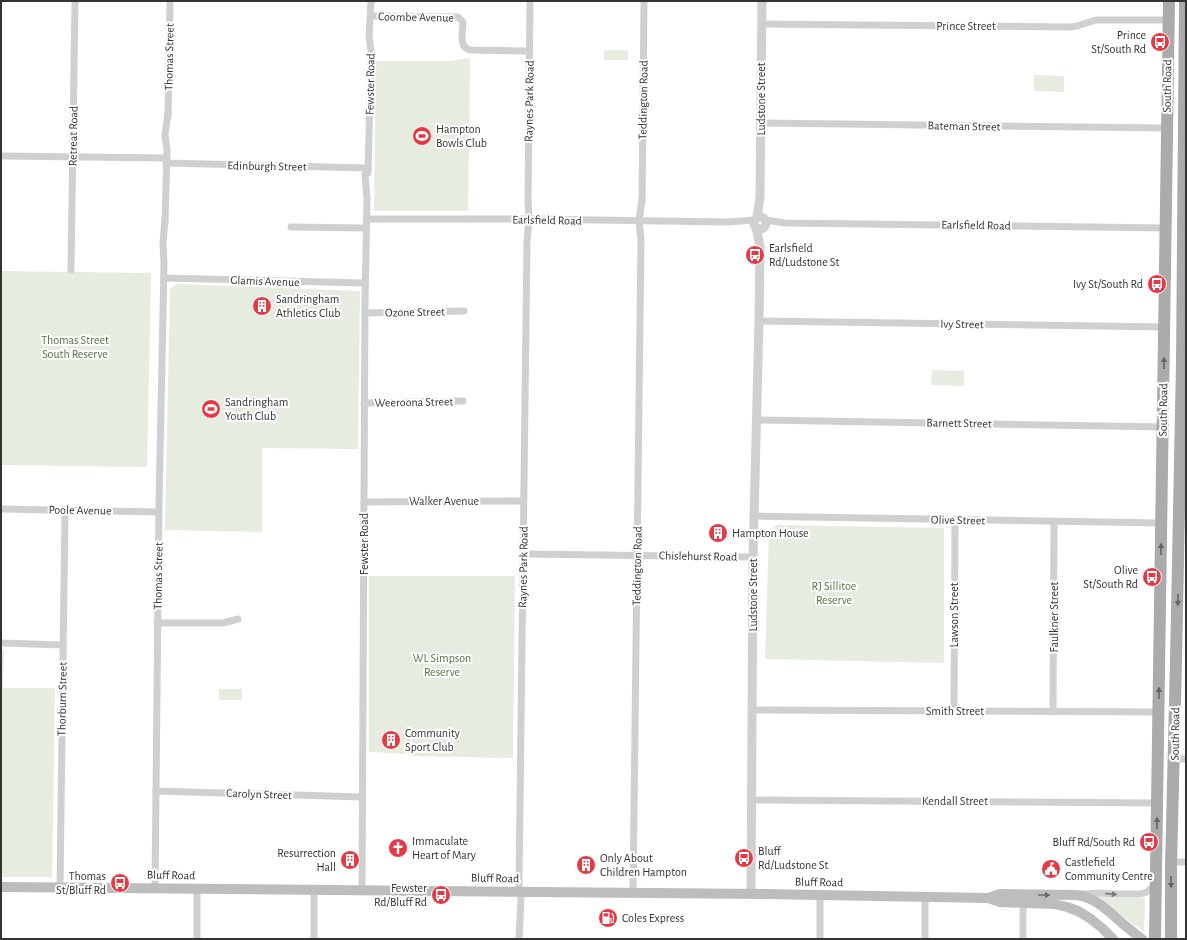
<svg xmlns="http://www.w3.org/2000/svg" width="1187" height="940" font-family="'Alegreya Sans',sans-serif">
<rect width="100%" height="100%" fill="#fff"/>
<g fill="#e6ecdf">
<rect x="604" y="50" width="24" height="10"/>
<polygon points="470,58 468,211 374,211 376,61 454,61 455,60"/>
<polygon points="1034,75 1064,76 1064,92 1034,91"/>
<polygon points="1,271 151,273 147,467 1,465"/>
<polygon points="177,284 360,291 358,449 262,448 262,532 165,530 170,289"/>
<polygon points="932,370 964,371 964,386 931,385"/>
<polygon points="777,525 944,528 944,663 765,659 769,532"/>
<polygon points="369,576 515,576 513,758 412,756 411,754 369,752"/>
<polygon points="1,650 4,650 3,688 55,688 52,877 1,877"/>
<rect x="219" y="689" width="23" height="11"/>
<polygon points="1097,896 1110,898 1145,898 1144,932 1096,897"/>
</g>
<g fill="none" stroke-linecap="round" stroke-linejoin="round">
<g stroke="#d0d0d0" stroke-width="7">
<path d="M371 16 458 17 463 22C463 32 458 47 470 50L529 51"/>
<polyline points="762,24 1070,27 1077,26 1096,20 1168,20"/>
<polyline points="168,117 170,1"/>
<polyline points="761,123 1167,128"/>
<polyline points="1,156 167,158"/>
<polyline points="166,163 367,168"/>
<polyline points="368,173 371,51 369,37 371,1"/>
<polyline points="642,203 644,1"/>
<polyline points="367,219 529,219 728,222 754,220"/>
<polyline points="766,220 785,223 1166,228"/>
<polyline points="165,223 167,150 165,135 168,113"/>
<polyline points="291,227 366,228"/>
<polyline points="71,270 75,1"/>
<polyline points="164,278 365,283"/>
<polyline points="365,313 464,311"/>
<polyline points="759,321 1164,327"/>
<polyline points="364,403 463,401"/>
<polyline points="756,420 1163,427"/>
<polyline points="364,502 523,501"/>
<polyline points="1,509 159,512"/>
<polyline points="754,516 1161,523"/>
<polyline points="523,554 753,557"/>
<polyline points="157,623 223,623 238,619"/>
<polyline points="1,643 63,645"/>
<polyline points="752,710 1159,712"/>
<polyline points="954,711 955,520"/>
<polyline points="1053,712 1054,522"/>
<polyline points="1174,759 1186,759"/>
<polyline points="156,791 362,797"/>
<polyline points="751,800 1158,803"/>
<polyline points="1171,862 1186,862"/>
<polyline points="60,888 65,510"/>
<polyline points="155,888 159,503 164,265 163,243 165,219"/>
<polyline points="362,890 365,302 367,198 365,175 367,168"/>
<polyline points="633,893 641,239 639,221 642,199"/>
<polyline points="1081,894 1102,893 1110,894 1140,894 1147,892 1156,884"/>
<polyline points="1023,899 1023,939"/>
<polyline points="197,939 197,889"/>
<polyline points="314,939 314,890"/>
<polyline points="519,939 521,898 519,892 519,885 527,242 529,219 528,201 530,1"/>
<polyline points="820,939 820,895"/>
<polyline points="925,939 925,896"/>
</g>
<g stroke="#d0d0d0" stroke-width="9">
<circle cx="760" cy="223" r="6"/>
<polyline points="757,218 760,197 762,1"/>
<polyline points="751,894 753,557 759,321 760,247 756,227"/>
</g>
<g stroke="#bdbdbd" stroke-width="10">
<path d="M1 887 765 894 988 898 1000 894 1076 895C1095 897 1108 911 1122 923 1128 928 1135 934 1142 939"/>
<polyline points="988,898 1000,902 1054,904 1067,907 1078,911 1091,919 1102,928 1113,939"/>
</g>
<g stroke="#ababab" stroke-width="12">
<polyline points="1155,939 1169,1"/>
<polyline points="1171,939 1171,867 1176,660 1182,362 1185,1"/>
</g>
</g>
<defs><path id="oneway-solid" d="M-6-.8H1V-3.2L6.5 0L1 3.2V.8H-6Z"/></defs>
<g fill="#636363">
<use href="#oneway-solid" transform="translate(1164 363) rotate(-89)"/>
<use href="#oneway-solid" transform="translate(1161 549) rotate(-89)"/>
<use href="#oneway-solid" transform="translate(1178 600) rotate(91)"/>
<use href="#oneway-solid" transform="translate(1159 693) rotate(-89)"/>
<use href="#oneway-solid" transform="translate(1157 823) rotate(-89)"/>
<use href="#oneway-solid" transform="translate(1171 882) rotate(89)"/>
</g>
<use fill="#7a7a7a" href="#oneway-solid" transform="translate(1111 894) rotate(5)"/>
<use fill="#6a6a6a" href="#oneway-solid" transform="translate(1044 895)"/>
<defs>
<symbol id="bus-disc" viewBox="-11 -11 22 22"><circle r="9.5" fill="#e63946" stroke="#fff"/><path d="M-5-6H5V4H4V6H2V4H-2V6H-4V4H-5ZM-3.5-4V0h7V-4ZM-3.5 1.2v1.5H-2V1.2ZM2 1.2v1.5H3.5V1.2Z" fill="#fff"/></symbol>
<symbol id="stadium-disc" viewBox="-11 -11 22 22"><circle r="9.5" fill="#e63946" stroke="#fff"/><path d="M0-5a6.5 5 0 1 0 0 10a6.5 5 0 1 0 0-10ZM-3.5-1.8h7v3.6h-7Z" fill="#fff"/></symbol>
<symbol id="building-disc" viewBox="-11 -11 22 22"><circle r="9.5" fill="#e63946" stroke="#fff"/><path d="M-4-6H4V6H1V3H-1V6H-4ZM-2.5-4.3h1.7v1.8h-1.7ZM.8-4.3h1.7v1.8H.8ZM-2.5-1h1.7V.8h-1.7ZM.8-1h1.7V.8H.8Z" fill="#fff"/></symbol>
<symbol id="church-disc" viewBox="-11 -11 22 22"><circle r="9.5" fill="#e63946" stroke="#fff"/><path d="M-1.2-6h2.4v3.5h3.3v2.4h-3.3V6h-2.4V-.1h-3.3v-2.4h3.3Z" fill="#fff"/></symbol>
<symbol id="civic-disc" viewBox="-11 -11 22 22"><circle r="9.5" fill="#e63946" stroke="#fff"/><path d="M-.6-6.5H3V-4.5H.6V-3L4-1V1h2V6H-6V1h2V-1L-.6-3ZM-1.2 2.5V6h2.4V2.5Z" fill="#fff"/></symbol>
<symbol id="fuel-disc" viewBox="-11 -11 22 22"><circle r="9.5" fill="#e63946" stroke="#fff"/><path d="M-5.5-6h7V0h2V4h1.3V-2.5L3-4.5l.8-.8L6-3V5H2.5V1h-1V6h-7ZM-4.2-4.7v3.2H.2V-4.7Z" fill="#fff"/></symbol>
</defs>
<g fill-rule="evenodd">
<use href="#bus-disc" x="1149" y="31" width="22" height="22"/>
<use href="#stadium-disc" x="411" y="125" width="22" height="22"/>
<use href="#bus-disc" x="744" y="244" width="22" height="22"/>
<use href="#bus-disc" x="1146" y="273" width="22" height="22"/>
<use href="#building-disc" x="251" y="295" width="22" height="22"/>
<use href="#stadium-disc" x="200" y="398" width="22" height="22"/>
<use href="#building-disc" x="707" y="522" width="22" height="22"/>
<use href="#bus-disc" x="1141" y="566" width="22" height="22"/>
<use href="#building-disc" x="380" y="729" width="22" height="22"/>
<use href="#bus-disc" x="1138" y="831" width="22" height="22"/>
<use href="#church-disc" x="387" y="837" width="22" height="22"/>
<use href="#bus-disc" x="733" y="847" width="22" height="22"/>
<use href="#building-disc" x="339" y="849" width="22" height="22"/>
<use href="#building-disc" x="575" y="854" width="22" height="22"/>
<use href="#civic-disc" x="1040" y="858" width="22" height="22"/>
<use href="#bus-disc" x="109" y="872" width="22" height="22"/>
<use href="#bus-disc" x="430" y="884" width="22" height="22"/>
<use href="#fuel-disc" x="597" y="907" width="22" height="22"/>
</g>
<g text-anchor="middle" stroke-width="4" stroke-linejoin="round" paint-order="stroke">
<g font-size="12" fill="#333" stroke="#fff">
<text transform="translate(416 17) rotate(1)" y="4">Coombe Avenue</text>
<text x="966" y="30">Prince Street</text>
<text transform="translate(169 57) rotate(-89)" y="4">Thomas Street</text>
<text transform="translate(370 84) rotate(-89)" y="4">Fewster Road</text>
<text transform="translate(1167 86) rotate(-89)" y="4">South Road</text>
<text transform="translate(761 99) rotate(-90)" y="4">Ludstone Street</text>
<text transform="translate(643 100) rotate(-89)" y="4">Teddington Road</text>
<text transform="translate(529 101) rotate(-89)" y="4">Raynes Park Road</text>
<text transform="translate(964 126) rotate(1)" y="4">Bateman Street</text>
<text transform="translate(73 136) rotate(-89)" y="4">Retreat Road</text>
<text transform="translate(267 166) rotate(1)" y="4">Edinburgh Street</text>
<text transform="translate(547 220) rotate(1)" y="4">Earlsfield Road</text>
<text transform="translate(976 225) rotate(1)" y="4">Earlsfield Road</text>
<text transform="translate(265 281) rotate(2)" y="4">Glamis Avenue</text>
<text transform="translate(415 312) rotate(-1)" y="4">Ozone Street</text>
<text transform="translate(962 324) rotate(1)" y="4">Ivy Street</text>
<text transform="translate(414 402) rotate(-1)" y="4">Weeroona Street</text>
<text transform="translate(1163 410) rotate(-89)" y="4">South Road</text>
<text transform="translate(959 423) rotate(1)" y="4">Barnett Street</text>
<text x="444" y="505">Walker Avenue</text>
<text transform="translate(80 510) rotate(1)" y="4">Poole Avenue</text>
<text transform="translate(958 520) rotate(1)" y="4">Olive Street</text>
<text transform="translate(364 544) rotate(-90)" y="4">Fewster Road</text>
<text transform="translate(698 556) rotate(1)" y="4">Chislehurst Road</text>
<text transform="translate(637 566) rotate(-89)" y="4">Teddington Road</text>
<text transform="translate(523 567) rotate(-89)" y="4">Raynes Park Road</text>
<text transform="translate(158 576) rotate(-89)" y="4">Thomas Street</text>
<text transform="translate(753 595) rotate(-90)" y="4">Ludstone Street</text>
<text transform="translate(954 615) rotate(-90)" y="4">Lawson Street</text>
<text transform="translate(1054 617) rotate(-90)" y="4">Faulkner Street</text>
<text transform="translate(62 699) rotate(-89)" y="4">Thorburn Street</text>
<text x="955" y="715">Smith Street</text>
<text transform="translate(1175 734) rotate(-89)" y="4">South Road</text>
<text transform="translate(259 794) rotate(2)" y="4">Carolyn Street</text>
<text x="955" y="805">Kendall Street</text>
<text transform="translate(171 875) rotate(1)" y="4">Bluff Road</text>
<text transform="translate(495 878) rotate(1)" y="4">Bluff Road</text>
<text transform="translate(819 882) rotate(1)" y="4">Bluff Road</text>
</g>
<g font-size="12" fill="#333" stroke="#fff" text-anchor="start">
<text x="1146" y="39" text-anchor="end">Prince<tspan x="1146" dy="14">St/South Rd</tspan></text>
<text x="436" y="133">Hampton<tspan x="436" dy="14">Bowls Club</tspan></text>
<text x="769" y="252">Earlsfield<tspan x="769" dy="14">Rd/Ludstone St</tspan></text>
<text x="1143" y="288" text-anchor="end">Ivy St/South Rd</text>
<text x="276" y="303">Sandringham<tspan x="276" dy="14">Athletics Club</tspan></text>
<text x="225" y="406">Sandringham<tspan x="225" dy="14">Youth Club</tspan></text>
<text x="732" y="537">Hampton House</text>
<text x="1138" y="574" text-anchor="end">Olive<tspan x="1138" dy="14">St/South Rd</tspan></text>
<text x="405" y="737">Community<tspan x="405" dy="14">Sport Club</tspan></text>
<text x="412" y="845">Immaculate<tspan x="412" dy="14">Heart of Mary</tspan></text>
<text x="1135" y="846" text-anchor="end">Bluff Rd/South Rd</text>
<text x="758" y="855">Bluff<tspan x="758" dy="14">Rd/Ludstone St</tspan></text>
<text x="336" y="857" text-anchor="end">Resurrection<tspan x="336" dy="14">Hall</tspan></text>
<text x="600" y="862">Only About<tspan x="600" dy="14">Children Hampton</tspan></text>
<text x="1065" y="866">Castlefield<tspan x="1065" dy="14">Community Centre</tspan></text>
<text x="106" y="880" text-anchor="end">Thomas<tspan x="106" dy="14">St/Bluff Rd</tspan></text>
<text x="427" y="892" text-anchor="end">Fewster<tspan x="427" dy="14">Rd/Bluff Rd</tspan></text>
<text x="622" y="922">Coles Express</text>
</g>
<g font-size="12" fill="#56703f" stroke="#fff">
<text x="75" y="344">Thomas Street<tspan x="75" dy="14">South Reserve</tspan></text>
<text x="834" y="590">RJ Sillitoe<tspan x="834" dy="14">Reserve</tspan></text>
<text x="442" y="662">WL Simpson<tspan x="442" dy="14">Reserve</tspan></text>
</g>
</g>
<rect width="1187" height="940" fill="none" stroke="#333333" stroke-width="4"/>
</svg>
